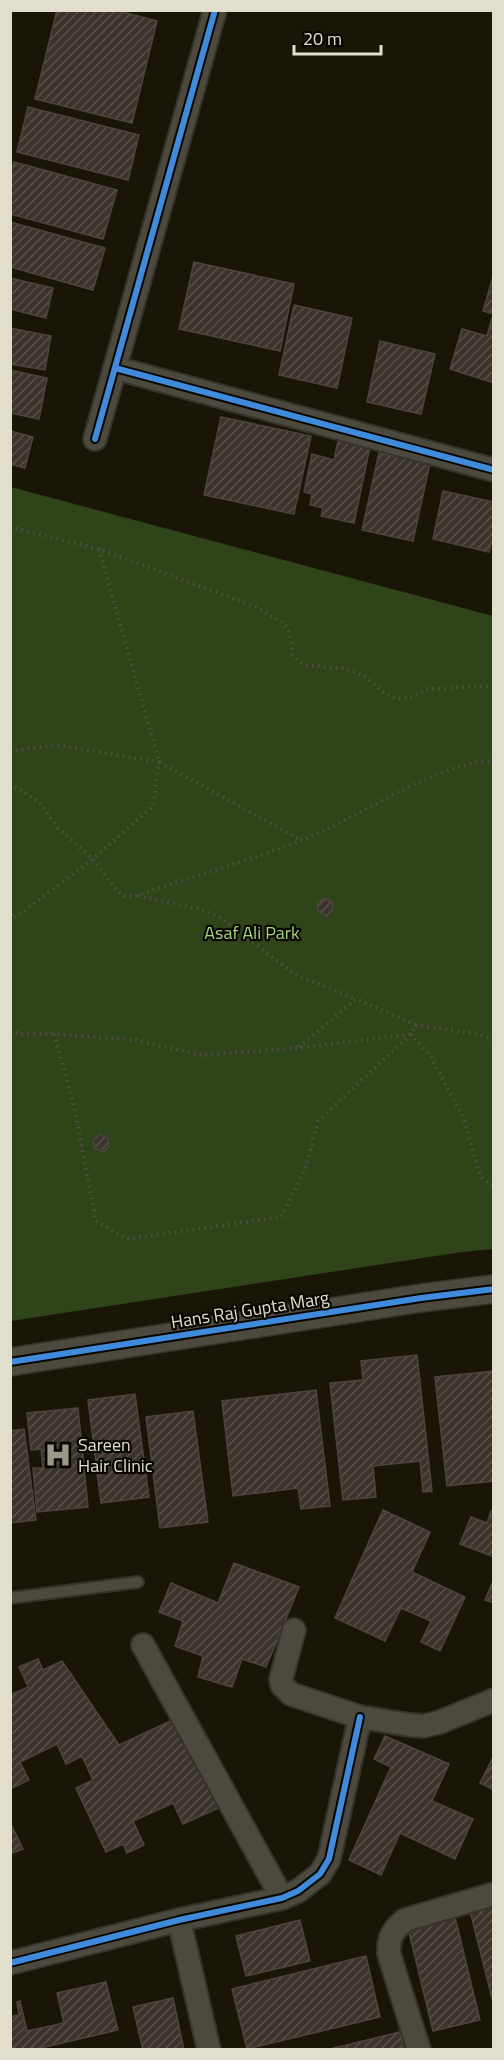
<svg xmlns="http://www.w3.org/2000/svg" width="504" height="2060" font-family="'Titillium Web',sans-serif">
<defs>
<pattern id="building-hatch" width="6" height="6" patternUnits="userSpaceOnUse" patternTransform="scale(1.5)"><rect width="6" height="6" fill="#3b332c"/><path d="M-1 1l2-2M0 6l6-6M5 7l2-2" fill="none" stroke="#575049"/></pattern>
</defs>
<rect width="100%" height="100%" fill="#191608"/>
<polygon fill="#2f4418" points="11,487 493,616 493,1249 462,1252 11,1321"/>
<g fill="url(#building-hatch)" stroke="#4d453d" stroke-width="1.5">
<polygon points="57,10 115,10 157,21 132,123 35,99"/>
<polygon points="28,107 139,135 128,180 17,152"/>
<polygon points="14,162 117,190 103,239 10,214 10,174"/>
<polygon points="10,222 105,248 93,290 10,267"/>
<polygon points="194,262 294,284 280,351 179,329"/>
<polygon points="494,273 494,314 483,311"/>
<polygon points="10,278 53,288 46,318 10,309"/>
<polygon points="294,305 352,318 337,388 279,375"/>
<polygon points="492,318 494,319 494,383 450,369 462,329 487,336"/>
<polygon points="10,328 51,336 45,370 10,364"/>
<polygon points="380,341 435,354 421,414 367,402"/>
<polygon points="10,370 47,378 39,419 10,413"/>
<polygon points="221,417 311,436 294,514 204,495"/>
<polygon points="10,431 33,437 25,468 10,464"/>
<polygon points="338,441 370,447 354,523 321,516 323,508 310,505 312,494 304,492 312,454 334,460"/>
<polygon points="379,453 430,463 413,541 362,530"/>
<polygon points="443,491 494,502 494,532 489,552 433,539"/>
<polygon points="324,898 332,902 333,910 327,916 318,911 317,904"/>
<polygon points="100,1134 108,1139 109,1146 103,1152 95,1148 93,1140"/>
<polygon points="417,1355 432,1491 423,1492 420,1461 373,1466 376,1497 343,1500 330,1383 363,1380 361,1361"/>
<polygon points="494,1371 494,1481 447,1486 435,1377"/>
<polygon points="316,1390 330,1506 301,1509 298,1488 233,1496 222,1401"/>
<polygon points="135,1394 149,1497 101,1503 88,1400"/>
<polygon points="78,1408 88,1507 37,1512 33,1468 43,1468 41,1449 31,1450 27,1413"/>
<polygon points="193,1411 208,1522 160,1528 146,1417"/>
<polygon points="24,1429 36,1520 10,1523 10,1431"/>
<polygon points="383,1510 430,1532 412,1572 465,1597 440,1651 421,1642 431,1621 401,1608 385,1641 335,1618"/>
<polygon points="491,1511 494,1512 494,1557 460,1544 471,1517 487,1523"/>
<polygon points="234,1563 299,1587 266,1667 242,1659 232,1687 198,1677 203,1656 175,1646 183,1621 159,1612 171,1583 218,1603"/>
<polygon points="494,1579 494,1603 485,1600"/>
<polygon points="38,1659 43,1670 62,1661 119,1745 179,1717 221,1807 183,1824 173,1803 133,1821 144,1845 127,1853 123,1844 106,1852 76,1788 93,1780 82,1756 66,1764 57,1744 20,1762 29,1780 10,1789 10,1695 28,1687 19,1667"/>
<polygon points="385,1736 449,1764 432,1801 473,1819 455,1859 400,1833 381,1875 349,1860 391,1767 374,1759"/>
<polygon points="494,1755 494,1790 480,1783"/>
<polygon points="10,1822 23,1849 10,1854"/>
<polygon points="494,1901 494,2006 469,1907"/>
<polygon points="454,1913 480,2020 433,2031 407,1924"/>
<polygon points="300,1920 310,1961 246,1976 236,1936"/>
<polygon points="366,1956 380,2017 247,2049 232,1989"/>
<polygon points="106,1982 118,2030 32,2050 10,2050 10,2017 19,2015 17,2002 20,2001 27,2031 64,2023 57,1993"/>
<polygon points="173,1998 184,2050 143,2050 133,2007"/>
<polygon points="400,2032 404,2050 326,2050"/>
</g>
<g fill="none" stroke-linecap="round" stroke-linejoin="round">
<defs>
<polyline id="service" points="10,1598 138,1582"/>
<g id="minor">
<polyline points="115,368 494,470"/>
<polyline points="95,439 215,10"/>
<polyline points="294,1630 281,1679 282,1685 291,1694 360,1717 410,1725 424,1726 440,1722 494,1700"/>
<polyline points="143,1645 282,1898"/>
<polyline points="179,1920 209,2050"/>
<polyline points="10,1963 179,1920 282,1898 298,1891 320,1874 329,1859 360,1717"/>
<path d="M419 2050 389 1954C388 1937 393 1930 405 1920L494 1894"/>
</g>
<polyline id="tertiary" points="10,1362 421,1298 494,1289"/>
</defs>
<use href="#service" stroke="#35332a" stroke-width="14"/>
<use href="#minor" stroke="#35332a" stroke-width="26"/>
<use href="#tertiary" stroke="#35332a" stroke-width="30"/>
<g stroke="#514f45" stroke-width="4" stroke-dasharray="1.5 4.5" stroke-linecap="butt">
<polyline points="10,527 99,549 256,607 284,623 290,633 293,655 299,662 306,665 347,669 366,677 384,693 397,699 410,698 427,689 494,686"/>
<polyline points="99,549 159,762 301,840"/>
<polyline points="10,751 56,745 159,762 153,806 93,859 13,919 10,911"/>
<path d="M10 783 39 802 58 828 93 859 118 892 124 896H135C190 877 247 862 300 841 362 817 427 766 494 760"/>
<polyline points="138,896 199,909 221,918 296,975 356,999"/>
<polyline points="10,1031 22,1034 54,1034 136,1040 200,1055 299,1048 410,1034"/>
<polyline points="54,1034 73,1101 96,1221 127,1239 281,1217 305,1170 318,1121 411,1034 416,1025 478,1034 494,1040"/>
<polyline points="411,1034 431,1057 464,1119 479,1172 482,1178 494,1187"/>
<polyline points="299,1047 356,999 416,1025"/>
</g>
<use href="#service" stroke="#4c493e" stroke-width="10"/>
<use href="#minor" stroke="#4c493e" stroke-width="22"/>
<use href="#tertiary" stroke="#4c493e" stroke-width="27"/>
<defs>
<g id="cycleway">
<polyline points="115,368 494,470"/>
<polyline points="95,439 215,10"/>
<polyline points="10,1362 421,1298 494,1289"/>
<polyline points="10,1963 179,1920 282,1898 298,1891 320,1874 329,1859 360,1717"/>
</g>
</defs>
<use href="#cycleway" stroke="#080600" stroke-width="10"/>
<use href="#cycleway" stroke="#408adc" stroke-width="6"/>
</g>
<defs>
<symbol id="hospital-bare" viewBox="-9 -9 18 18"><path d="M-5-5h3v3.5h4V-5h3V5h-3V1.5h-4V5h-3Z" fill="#9b9888" stroke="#080600" stroke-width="2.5" paint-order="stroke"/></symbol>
</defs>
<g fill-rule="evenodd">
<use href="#hospital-bare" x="39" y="1436" width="38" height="38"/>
</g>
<g text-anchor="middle" stroke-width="4.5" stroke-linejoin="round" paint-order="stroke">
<g font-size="18" fill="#a3d579" stroke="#080600">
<text x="252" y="939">Asaf Ali Park</text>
</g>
<g font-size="18" fill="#e1decd" stroke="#080600">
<text transform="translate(250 1310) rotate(-9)" y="6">Hans Raj Gupta Marg</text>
</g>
<g font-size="18" fill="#e1decd" stroke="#080600" text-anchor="start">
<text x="78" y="1451">Sareen<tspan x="78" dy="21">Hair Clinic</tspan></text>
</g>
</g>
<rect width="504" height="2060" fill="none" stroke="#e1decd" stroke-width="24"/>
<path d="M294 45v9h87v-9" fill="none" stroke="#e1decd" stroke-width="3"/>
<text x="303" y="45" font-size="18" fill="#e1decd" stroke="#080600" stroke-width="4.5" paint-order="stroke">20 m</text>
</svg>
